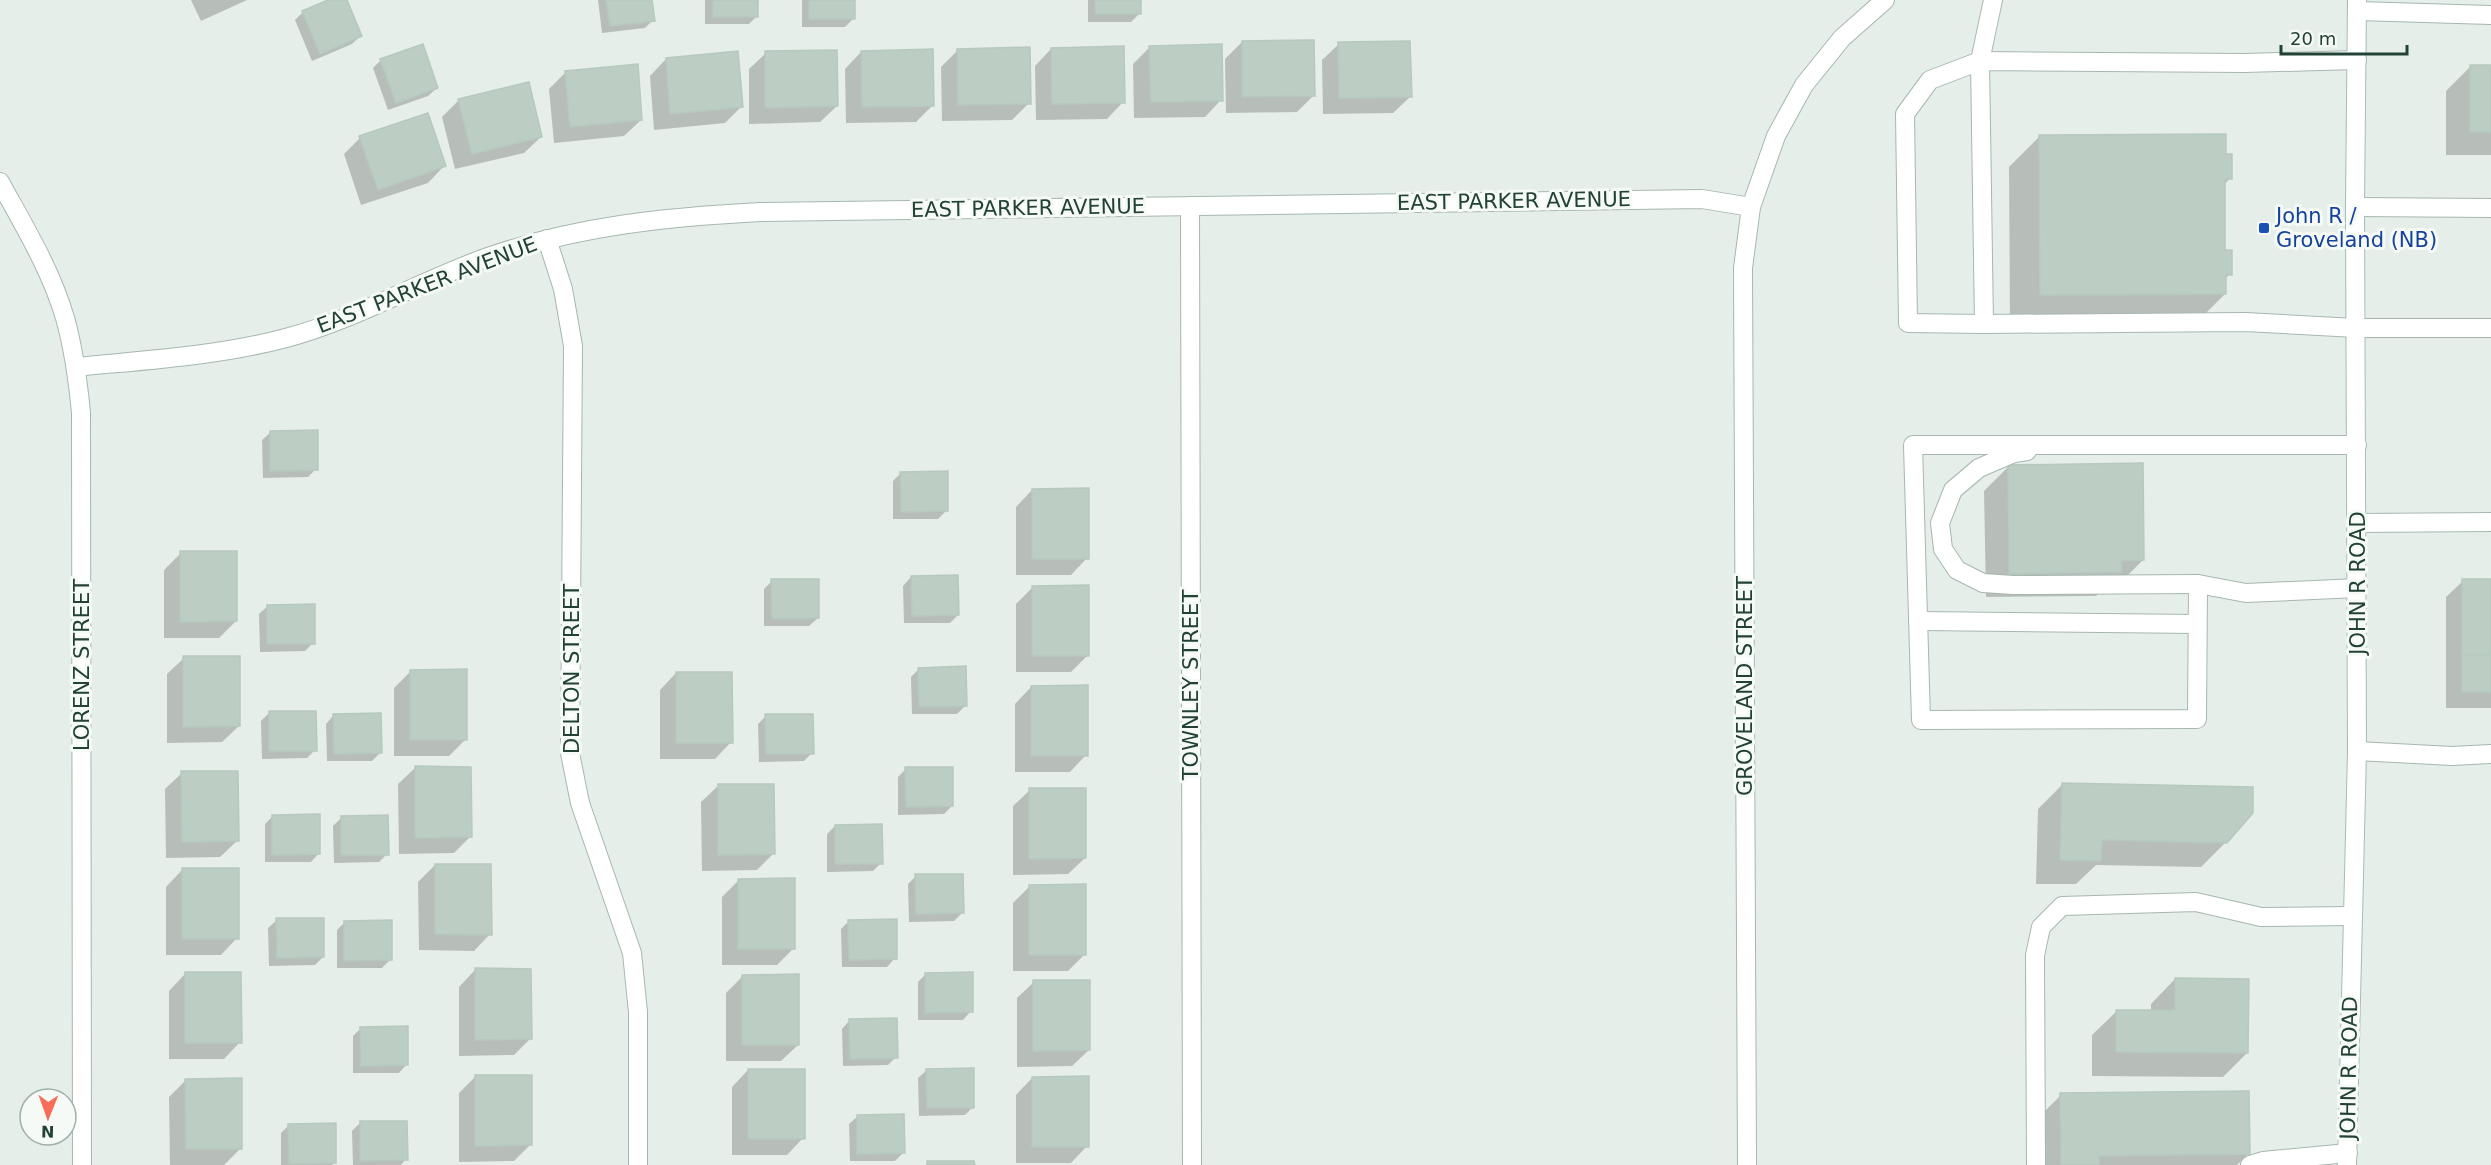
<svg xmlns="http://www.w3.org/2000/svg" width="2491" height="1165" font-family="'DejaVu Sans',sans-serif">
<rect width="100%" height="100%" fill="#e5eee9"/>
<g fill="#0003">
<polygon points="191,0 247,0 201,21"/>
<polygon points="332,0 345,0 360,36 352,44 312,61 295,20 303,12"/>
<polygon points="598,0 651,0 653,20 645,28 602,33"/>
<polygon points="705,0 757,0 757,16 749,24 705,24"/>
<polygon points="802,0 853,0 853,19 845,27 802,27"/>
<polygon points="1088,0 1139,0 1139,14 1131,22 1088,22"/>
<polygon points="1242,42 1313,96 1297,112 1226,113 1225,59"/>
<polygon points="1339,44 1410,97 1393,113 1323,114 1322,60"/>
<polygon points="1150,47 1221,100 1205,117 1134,118 1133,64"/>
<polygon points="1051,49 1123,102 1107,119 1036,120 1035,66"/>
<polygon points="958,50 1029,103 1012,120 942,121 941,67"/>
<polygon points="861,52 933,105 916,122 846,123 845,69"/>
<polygon points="766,53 837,106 820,122 749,124 749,69"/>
<polygon points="666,59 741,107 725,123 654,130 650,76"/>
<polygon points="381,60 437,88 428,96 388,110 373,68"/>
<polygon points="2470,67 2491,67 2491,155 2446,155 2446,91"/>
<polygon points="566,72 641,120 624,136 554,143 549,89"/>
<polygon points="459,100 541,137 524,153 455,169 442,117"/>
<polygon points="2040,136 2224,156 2230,178 2224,185 2224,251 2230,274 2224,280 2225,294 2194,325 2010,325 2009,167"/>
<polygon points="360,138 444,166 428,183 361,205 344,154"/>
<polygon points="271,432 316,469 308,477 263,478 262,440"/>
<polygon points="2008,467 2143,560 2119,584 2107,585 2096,596 1986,597 1984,491"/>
<polygon points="901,473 947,510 938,519 893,519 893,481"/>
<polygon points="1032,490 1087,558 1071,575 1016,575 1016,507"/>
<polygon points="181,553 236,621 219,638 164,638 164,570"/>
<polygon points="911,577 958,615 950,623 904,623 903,586"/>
<polygon points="772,581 818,618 809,626 764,626 764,589"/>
<polygon points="2463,581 2491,581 2491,708 2446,708 2446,597"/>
<polygon points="1033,587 1088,655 1071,672 1016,672 1016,604"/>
<polygon points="268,606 313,643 305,651 260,652 259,614"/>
<polygon points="184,658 239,726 222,742 167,743 167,674"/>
<polygon points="919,669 965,706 957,714 912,714 911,677"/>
<polygon points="411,671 466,739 449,756 394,756 394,688"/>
<polygon points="676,673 731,742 715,759 660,759 660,690"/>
<polygon points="1031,687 1086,755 1070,772 1015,772 1015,704"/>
<polygon points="269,713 315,750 307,758 262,759 261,721"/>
<polygon points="334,715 380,753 372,761 327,761 326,724"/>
<polygon points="766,716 812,753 804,761 759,762 758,724"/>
<polygon points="415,768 470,837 454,853 399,854 398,784"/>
<polygon points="906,769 952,806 944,814 898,815 898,777"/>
<polygon points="182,773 237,841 220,857 166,858 165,789"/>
<polygon points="2062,785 2226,842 2201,867 2096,865 2076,884 2036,884 2038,809"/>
<polygon points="718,786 773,854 757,870 702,871 701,802"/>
<polygon points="1030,790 1085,858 1068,874 1013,875 1013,806"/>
<polygon points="273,816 319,853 311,862 265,862 265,824"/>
<polygon points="341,818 387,854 379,862 334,863 333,826"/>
<polygon points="835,826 881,863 873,871 827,872 827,834"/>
<polygon points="435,865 490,934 474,951 419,950 418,882"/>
<polygon points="182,870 237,938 221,955 166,955 166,887"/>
<polygon points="916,876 962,913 954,921 909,922 908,884"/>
<polygon points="739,880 794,948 777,965 722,965 722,897"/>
<polygon points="1030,886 1085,954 1068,971 1013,971 1013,903"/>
<polygon points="277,920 323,957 315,965 269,966 268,928"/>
<polygon points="849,921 895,958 887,967 842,967 841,929"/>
<polygon points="345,922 391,959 382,968 337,968 337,930"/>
<polygon points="475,970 530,1039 514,1055 459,1056 459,987"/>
<polygon points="185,974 240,1042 224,1059 169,1059 169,991"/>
<polygon points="926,974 971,1011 963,1020 918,1020 918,982"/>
<polygon points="743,976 798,1045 781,1061 726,1061 726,993"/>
<polygon points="2175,979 2247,1053 2223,1077 2092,1076 2092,1035 2117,1011 2151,1011 2151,1004"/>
<polygon points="1034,982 1089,1050 1072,1066 1017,1067 1017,998"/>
<polygon points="850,1020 896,1057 888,1065 843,1066 842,1029"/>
<polygon points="361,1028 407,1064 399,1073 353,1073 353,1036"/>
<polygon points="748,1070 803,1138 787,1155 732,1155 732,1087"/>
<polygon points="927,1070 973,1107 965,1115 919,1116 918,1078"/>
<polygon points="475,1077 530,1145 514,1161 459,1162 459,1093"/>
<polygon points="1032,1078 1087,1146 1071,1163 1016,1163 1016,1095"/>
<polygon points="186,1080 241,1148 224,1165 170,1165 169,1097"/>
<polygon points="2061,1095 2249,1153 2237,1165 2037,1165 2037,1119"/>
<polygon points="858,1116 903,1153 895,1161 850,1161 849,1124"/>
<polygon points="360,1123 406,1159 401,1165 353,1165 352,1131"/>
<polygon points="289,1125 335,1162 332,1165 281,1165 281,1133"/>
</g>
<g fill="#bccdc4" stroke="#b6c9bf" stroke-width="1.5">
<polygon points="328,0 347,0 362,36 320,54 302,11"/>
<polygon points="606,0 652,0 655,21 610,26"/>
<rect x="713" y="0" width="45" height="17"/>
<rect x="809" y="0" width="46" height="19"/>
<rect x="1095" y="0" width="46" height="14"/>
<polygon points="1314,40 1315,96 1242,97 1242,41"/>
<polygon points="1410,41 1412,97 1339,98 1338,42"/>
<polygon points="423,44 438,88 396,103 380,59"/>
<polygon points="1222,44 1223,101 1151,102 1149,46"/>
<polygon points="1124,46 1125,103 1052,104 1051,48"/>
<polygon points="1030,47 1031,104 958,105 957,49"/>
<polygon points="933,49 934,106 862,107 861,51"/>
<polygon points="837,50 838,106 765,108 765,51"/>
<polygon points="738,51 743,107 670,114 666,58"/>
<polygon points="638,64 642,120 570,127 565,71"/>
<rect x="2470" y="65" width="21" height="67"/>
<polygon points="529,82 542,137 472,154 458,99"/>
<polygon points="428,113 446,166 378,190 359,136"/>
<polygon points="2226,134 2226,154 2232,154 2232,179 2225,179 2225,250 2232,250 2232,275 2226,275 2226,294 2040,295 2039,135"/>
<polygon points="318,430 318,470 270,471 270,431"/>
<polygon points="2143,463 2144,560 2121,561 2122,572 2009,574 2008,465"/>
<polygon points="948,471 948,511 901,512 900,472"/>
<polygon points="1089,488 1089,559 1032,559 1032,489"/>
<polygon points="180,551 237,551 237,621 180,622"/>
<polygon points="958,575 959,615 912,616 911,576"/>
<polygon points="771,579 819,579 819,618 772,619"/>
<rect x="2462" y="579" width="29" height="76"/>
<polygon points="1089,585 1089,656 1032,656 1032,586"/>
<polygon points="315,604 315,644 267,644 267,605"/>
<rect x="2462" y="655" width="29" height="37"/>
<polygon points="183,656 240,656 240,726 183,727"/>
<polygon points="966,666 967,706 919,707 918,668"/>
<polygon points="467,669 467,740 410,740 410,670"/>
<polygon points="676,672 732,672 733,743 676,743"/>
<polygon points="1088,685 1088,756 1031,756 1031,686"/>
<polygon points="269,711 316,711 317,751 269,751"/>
<polygon points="381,713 382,753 334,754 333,714"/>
<polygon points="765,714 813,714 814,754 766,754"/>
<polygon points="415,766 471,767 472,837 415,838"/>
<polygon points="905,767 953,767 953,806 906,807"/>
<polygon points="181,771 238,771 239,841 182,842"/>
<polygon points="2062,783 2253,787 2253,813 2227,843 2102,840 2101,861 2060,860"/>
<polygon points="718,784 774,784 775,854 718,855"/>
<polygon points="1029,788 1086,788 1086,858 1029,859"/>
<polygon points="320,814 320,854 272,855 272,815"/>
<polygon points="388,815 389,855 341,855 341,816"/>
<polygon points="882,824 883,864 835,864 835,825"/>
<polygon points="435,864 491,864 492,935 435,934"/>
<rect x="182" y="868" width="57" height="71"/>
<polygon points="915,874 963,874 964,913 916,914"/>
<polygon points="795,878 795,949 738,949 738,879"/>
<polygon points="1086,884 1086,955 1029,955 1029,885"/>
<polygon points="276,918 324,918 324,957 277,958"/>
<polygon points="897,919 897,959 849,960 848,920"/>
<polygon points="392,920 392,960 344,961 344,921"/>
<polygon points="475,968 531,969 532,1039 475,1040"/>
<polygon points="185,972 241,972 242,1043 185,1043"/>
<polygon points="973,972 973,1012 925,1013 925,973"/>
<polygon points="799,974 799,1045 742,1045 742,975"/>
<polygon points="2175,978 2249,979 2248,1053 2116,1052 2116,1010 2175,1010"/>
<polygon points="1033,980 1090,980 1090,1050 1033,1051"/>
<polygon points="897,1018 898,1058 850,1059 849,1019"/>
<polygon points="408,1026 408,1065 361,1066 360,1027"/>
<polygon points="974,1068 974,1108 927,1108 926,1069"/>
<rect x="748" y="1069" width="57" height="70"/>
<polygon points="475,1075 532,1075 532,1145 475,1146"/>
<polygon points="1089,1076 1089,1147 1032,1147 1032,1077"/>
<polygon points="242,1078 242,1149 186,1149 185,1079"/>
<polygon points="2249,1091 2250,1154 2099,1156 2099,1165 2061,1165 2060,1093"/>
<polygon points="904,1114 905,1153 857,1154 857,1115"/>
<polygon points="360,1121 407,1121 408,1160 360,1161"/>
<polygon points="336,1123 336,1163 289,1164 288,1124"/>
<polygon points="927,1161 974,1161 975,1165 927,1165"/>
</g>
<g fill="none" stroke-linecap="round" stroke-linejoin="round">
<defs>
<g id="service">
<polyline points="1993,0 1980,61 1984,324 2245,322 2356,328"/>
<polyline points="2358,11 2491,15"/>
<polyline points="2355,207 2491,208"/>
<polyline points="1984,324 1908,323 1905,114 1930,80 1980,61 2244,63 2357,60"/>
<polyline points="2357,445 1913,445 1921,720 2197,719 2198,584 2246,593 2358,588"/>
<polyline points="2027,451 2014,453 1979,468 1953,490 1940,523 1943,549 1957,570 1983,583 2013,585 2198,584"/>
<polyline points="2358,523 2491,522"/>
<polyline points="1918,621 2197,624"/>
<polyline points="2357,751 2452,756 2491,754"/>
<polyline points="2036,1165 2035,955 2041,927 2062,906 2196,902 2261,917 2353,916"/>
<polyline points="2250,1165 2263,1161 2348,1153"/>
</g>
<g id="minor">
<path d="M0 182C24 226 51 270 65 318 74 350 78 381 81 413L82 1165"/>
<polyline points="1190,206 1192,1165"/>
<polyline points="547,239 563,289 573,346 570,753 580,803 632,953 638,1012 638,1165"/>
<polyline points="2356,328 2491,328"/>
<path d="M76 367C146 360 218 356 286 338 357 319 420 281 488 257 577 226 666 217 760 212L1702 199 1751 207"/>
<polyline points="1747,1165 1743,268 1751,207 1776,136 1804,85 1842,38 1885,0"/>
</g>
<polyline id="secondary" points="2347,1165 2357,751 2355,207 2357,0"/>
</defs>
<use href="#service" stroke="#a7b7b0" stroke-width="20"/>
<use href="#minor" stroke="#a7b7b0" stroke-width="20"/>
<use href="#secondary" stroke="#a5beb2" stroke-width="20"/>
<use href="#service" stroke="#fff" stroke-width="18"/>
<use href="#minor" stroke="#fff" stroke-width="18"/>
<use href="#secondary" stroke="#fff" stroke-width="18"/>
</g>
<rect fill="#1a4fb4" stroke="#f6faf7" stroke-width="2" x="2258" y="222" width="12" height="12" rx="3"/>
<g text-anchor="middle" stroke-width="6" stroke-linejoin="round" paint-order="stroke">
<g font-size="21" fill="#224236" stroke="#f6faf7">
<text transform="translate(1514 201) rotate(-1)" y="7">EAST PARKER AVENUE</text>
<text transform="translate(1028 208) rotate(-1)" y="7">EAST PARKER AVENUE</text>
<text transform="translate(427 285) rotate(-21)" y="7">EAST PARKER AVENUE</text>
<text transform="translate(2358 583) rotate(-90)" y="7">JOHN R ROAD</text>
<text transform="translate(82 665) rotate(-90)" y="7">LORENZ STREET</text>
<text transform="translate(572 669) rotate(-90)" y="7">DELTON STREET</text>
<text transform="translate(1191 685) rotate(-90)" y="7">TOWNLEY STREET</text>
<text transform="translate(1745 686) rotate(-90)" y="7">GROVELAND STREET</text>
<text transform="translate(2349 1068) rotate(-89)" y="7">JOHN R ROAD</text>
</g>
<g font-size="21" fill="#164399" stroke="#f6faf7" text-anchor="start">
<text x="2276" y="223">John R /<tspan x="2276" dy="24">Groveland (NB)</tspan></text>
</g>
</g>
<g transform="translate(48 1117) rotate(181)"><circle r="28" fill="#f6faf7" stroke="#a1b0aa" stroke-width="1.5"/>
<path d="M0-4.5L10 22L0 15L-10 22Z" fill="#f86d59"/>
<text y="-9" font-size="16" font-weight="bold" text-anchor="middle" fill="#224236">N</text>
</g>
<path d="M2281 45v9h126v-9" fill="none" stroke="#224236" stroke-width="3"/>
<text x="2290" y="45" font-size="18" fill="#224236" stroke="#f6faf7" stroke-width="4.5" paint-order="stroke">20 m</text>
</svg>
